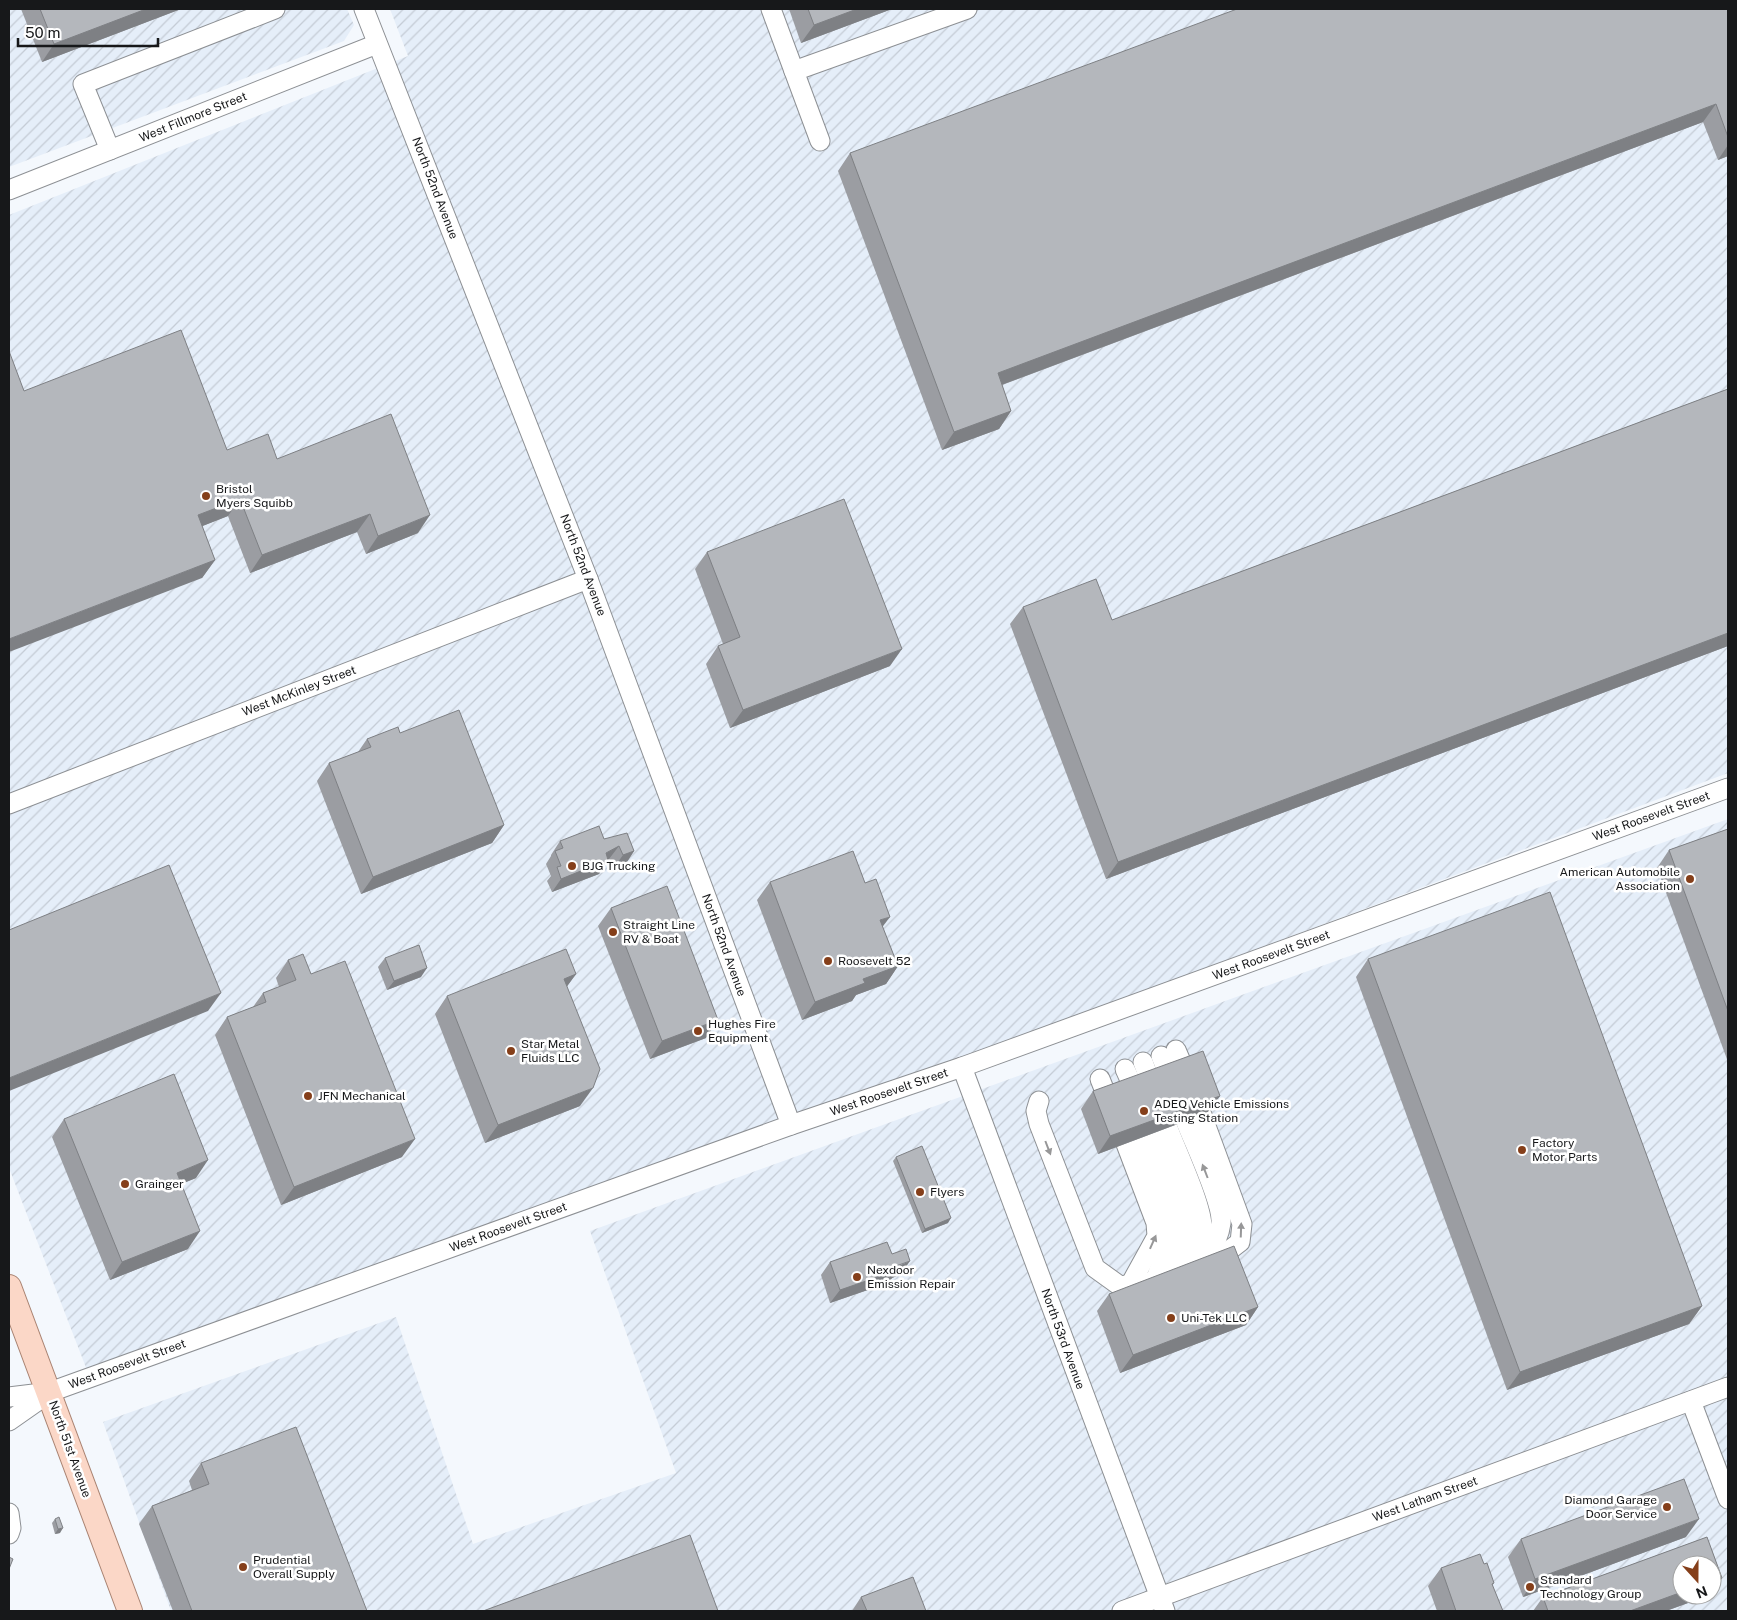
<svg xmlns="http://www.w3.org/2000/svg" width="1737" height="1620" font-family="'Public Sans',sans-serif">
<defs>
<pattern id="industrial-furrows" width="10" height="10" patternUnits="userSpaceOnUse" patternTransform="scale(1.25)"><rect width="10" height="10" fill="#e5eef9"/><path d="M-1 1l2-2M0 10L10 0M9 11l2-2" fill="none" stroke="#c4cbd5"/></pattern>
</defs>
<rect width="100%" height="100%" fill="#f4f8fd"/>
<g fill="url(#industrial-furrows)" fill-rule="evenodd">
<polygon points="9,9 347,9 354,25 344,41 9,167"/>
<polygon points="390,9 1728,9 1728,773 1107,1005 90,1378 9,1168 9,215 408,56"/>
<path d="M1728 819V1611H171L103 1422 396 1317 473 1544 676 1473 590 1231ZM1682 1565H1712V1595H1682Z"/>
</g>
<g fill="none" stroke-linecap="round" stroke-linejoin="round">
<defs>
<g id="minor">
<polyline points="364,9 588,579 791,1125"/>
<polyline points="771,9 820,141"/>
<polyline points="794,71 967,9"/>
<polyline points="110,150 83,84 275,9"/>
<polyline points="9,190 377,44"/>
<polyline points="9,804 588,579"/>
<polyline points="1176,1050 1185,1071"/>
<polyline points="1161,1056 1169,1076"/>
<polyline points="1143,1062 1151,1083"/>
<polyline points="962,1067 1165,1611"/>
<polyline points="1125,1069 1134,1089"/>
<polyline points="1100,1079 1108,1099"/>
<polyline points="1039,1101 1036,1111 1039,1124 1095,1268 1120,1286 1157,1281"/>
<polyline points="1202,1115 1242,1224 1240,1242 1214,1262"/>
<path d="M1186 1122C1194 1143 1223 1203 1221 1223 1219 1239 1210 1252 1203 1266"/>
<path d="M1168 1128C1176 1150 1203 1207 1202 1228 1202 1242 1195 1256 1190 1269"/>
<polyline points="1152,1134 1183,1212 1187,1235 1177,1269"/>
<polyline points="1140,1138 1172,1229 1170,1242 1154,1283"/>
<polyline points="1126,1144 1156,1223 1157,1236 1130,1285"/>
<polyline points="9,1397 50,1392 791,1125 962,1067 1728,788"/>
<polyline points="1691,1401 1728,1499"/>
<polyline points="9,1421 49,1393"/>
<polyline points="9,1513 11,1528 9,1534"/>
<polyline points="1122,1611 1728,1387"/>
</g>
<polyline id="major" points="9,1287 130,1611"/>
</defs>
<use href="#minor" stroke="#8d9094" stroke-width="21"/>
<use href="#major" stroke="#a98372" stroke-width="26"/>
<use href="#minor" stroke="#fff" stroke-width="19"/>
<use href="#major" stroke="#fbd7c7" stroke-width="24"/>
</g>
<g fill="#9b9da2">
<polygon points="21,9 181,9 42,62"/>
<polygon points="789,9 892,9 801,43"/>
<polygon points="1728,9 1728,156 1718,160 1703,122 1002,385 1011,411 999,429 942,450 838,171 850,153"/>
<polygon points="1728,389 1728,646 1106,879 1010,624 1023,607 1112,620"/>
<polygon points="24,391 227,450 277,459 418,533 366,554 357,532 250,573 228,516 202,526 215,560 202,578"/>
<polygon points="707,552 890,666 730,728 706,664 718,646 723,644 695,569"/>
<polygon points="400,733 504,825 492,843 361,894 317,781 329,763 358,752 367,739"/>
<polygon points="1728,829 1728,1062 1657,868 1669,850"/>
<polygon points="604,839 634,851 625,865 613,869 609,859 608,860 599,874 552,892 547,881 551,876 546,864 551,856 551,855 560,841"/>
<polygon points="770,882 865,883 898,966 886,984 856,995 852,1001 802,1020 757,900"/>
<polygon points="611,908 706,1038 650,1059 598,926"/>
<polygon points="385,958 421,977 387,990 378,967"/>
<polygon points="1368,959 1702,1306 1689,1324 1507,1390 1356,977"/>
<polygon points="288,960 311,974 402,1157 281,1205 215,1035 227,1017 253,1007 263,993 279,987 276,978"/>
<polygon points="576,974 567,986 580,1106 485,1143 435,1014 447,996"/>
<polygon points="1093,1091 1220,1096 1207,1113 1098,1154 1081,1109"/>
<polygon points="64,1119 196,1178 181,1184 188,1249 110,1280 52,1137"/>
<polygon points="896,1157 948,1223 922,1233 893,1161"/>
<polygon points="892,1254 901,1274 892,1278 888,1283 830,1303 821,1275 830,1262"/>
<polygon points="1109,1294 1258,1307 1246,1325 1120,1373 1097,1311"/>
<polygon points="201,1463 367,1611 173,1611 139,1524 152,1506 192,1490 189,1481"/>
<polygon points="55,1519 60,1533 55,1534 52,1523"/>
<polygon points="1686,1537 1523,1597 1508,1557 1521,1539"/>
<polygon points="1707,1537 1722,1578 1712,1592 1712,1565 1682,1565 1682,1595 1710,1595 1666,1611 1533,1611 1543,1597"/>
<polygon points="1441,1568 1494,1583 1492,1586 1503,1611 1437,1611 1428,1586"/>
<polygon points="861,1597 926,1611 852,1611"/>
</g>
<g fill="#7e8084">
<polygon points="146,9 181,9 42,62 54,44"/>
<polygon points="857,9 892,9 801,43 814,25"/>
<polygon points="1716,104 1703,122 985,391 998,373"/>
<polygon points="1728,145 1728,156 1718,160"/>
<polygon points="1011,411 999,429 942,450 954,432"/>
<polygon points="240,499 228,516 185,533 198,515"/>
<polygon points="370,514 357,532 250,573 262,555"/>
<polygon points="430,515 418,533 366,554 378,536"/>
<polygon points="215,560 202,578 9,652 9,639"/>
<polygon points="1728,633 1728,646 1106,879 1118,862"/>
<polygon points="902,649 890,666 730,728 743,710"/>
<polygon points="504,825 492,843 361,894 373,877"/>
<polygon points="619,846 609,859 605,862 608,860 599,874 552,892 561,879"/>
<polygon points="634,851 625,865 613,869 623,855"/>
<polygon points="890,917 877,934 880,920"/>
<polygon points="898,966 886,984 856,995 852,1001 802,1020 815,1002 863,979"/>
<polygon points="427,968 421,977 387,990 394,981"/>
<polygon points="576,974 563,992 564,979"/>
<polygon points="221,993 208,1011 9,1091 9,1078"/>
<polygon points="718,1020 706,1038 650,1059 662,1041"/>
<polygon points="593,1088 580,1106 485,1143 498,1125"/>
<polygon points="1220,1096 1207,1113 1098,1154 1110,1136"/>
<polygon points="415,1139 402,1157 281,1205 294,1187"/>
<polygon points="208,1160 196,1178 164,1191 177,1173"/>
<polygon points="951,1218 948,1223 922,1233 925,1229"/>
<polygon points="200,1231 188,1249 110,1280 122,1262"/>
<polygon points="910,1261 901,1274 892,1278 888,1283 830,1303 840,1290"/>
<polygon points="1702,1306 1689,1324 1507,1390 1520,1372"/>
<polygon points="1258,1307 1246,1325 1120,1373 1133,1355"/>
<polygon points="1699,1519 1686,1537 1523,1597 1535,1579"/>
<polygon points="63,1528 60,1533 55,1534 58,1529"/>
<polygon points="1722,1578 1712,1592 1712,1581"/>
<polygon points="1682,1592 1682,1595 1710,1595 1666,1611 1630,1611"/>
</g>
<g fill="#b4b7bc" stroke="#7e8084">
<polygon points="40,9 146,9 54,44"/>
<polygon points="808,9 857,9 814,25"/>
<polygon points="1237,9 1728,9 1728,137 1716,104 998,373 1011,411 954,432 850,153"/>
<polygon points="181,330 227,450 268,434 277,459 391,414 430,515 378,536 370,514 262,555 240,499 198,515 215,560 9,639 9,351 24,391"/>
<polygon points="1728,389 1728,633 1118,862 1023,607 1096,579 1112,620"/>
<polygon points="844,499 902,649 743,710 718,646 740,637 707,552"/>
<polygon points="459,710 504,825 373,877 329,763 371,747 367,739 398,727 400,733"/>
<polygon points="599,826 604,839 627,833 634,851 623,855 619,846 606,853 608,860 561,879 557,867 561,866 555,851 563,848 560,841"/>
<polygon points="1728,829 1728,1011 1669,850"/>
<polygon points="853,851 865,883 876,879 890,917 880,920 898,966 863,979 865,983 815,1002 770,882"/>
<polygon points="169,865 221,993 9,1078 9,930"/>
<polygon points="667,886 718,1020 662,1041 611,908"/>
<polygon points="1550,892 1702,1306 1520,1372 1368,959"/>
<polygon points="419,945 427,968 394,981 385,958"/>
<polygon points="566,949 576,974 564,979 600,1069 593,1088 498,1125 447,996"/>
<polygon points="303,954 311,974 345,961 415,1139 294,1187 227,1017 266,1002 263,993 296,980 288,960"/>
<polygon points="1203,1051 1220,1096 1110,1136 1093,1091"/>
<polygon points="174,1074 208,1160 177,1173 200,1231 122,1262 64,1119"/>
<polygon points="922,1146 951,1218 925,1229 896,1157"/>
<polygon points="887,1242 892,1254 906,1249 910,1261 896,1266 898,1270 840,1290 830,1262"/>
<polygon points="1234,1246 1258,1307 1133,1355 1109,1294"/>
<polygon points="296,1427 367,1611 192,1611 152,1506 209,1484 201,1463"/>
<polygon points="1684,1479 1699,1519 1535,1579 1521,1539"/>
<polygon points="59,1517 63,1528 58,1529 55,1519"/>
<polygon points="690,1535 718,1611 483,1611"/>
<polygon points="1707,1537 1722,1578 1712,1581 1712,1565 1682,1565 1682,1592 1630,1611 1548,1611 1543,1597"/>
<polygon points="1480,1554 1484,1564 1487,1563 1494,1583 1492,1584 1503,1611 1456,1611 1441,1568"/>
<polygon points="9,1557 13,1559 9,1569"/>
<polygon points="913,1577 926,1611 867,1611 861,1597"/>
</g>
<defs><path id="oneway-solid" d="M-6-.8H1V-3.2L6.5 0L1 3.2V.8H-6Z" transform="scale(1.25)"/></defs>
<g fill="#979798">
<use href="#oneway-solid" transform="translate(1048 1148) rotate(69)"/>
<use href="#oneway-solid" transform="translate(1205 1171) rotate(-111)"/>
<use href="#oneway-solid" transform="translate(1241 1230) rotate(-88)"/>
<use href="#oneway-solid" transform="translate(1153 1242) rotate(-66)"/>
</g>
<g fill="#853f1a" stroke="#fff" stroke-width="2">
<circle cx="206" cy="496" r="5"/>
<circle cx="572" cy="866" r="5"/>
<circle cx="1690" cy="879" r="5"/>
<circle cx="613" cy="932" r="5"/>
<circle cx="828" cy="961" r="5"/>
<circle cx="698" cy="1031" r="5"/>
<circle cx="511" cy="1051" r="5"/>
<circle cx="308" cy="1096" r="5"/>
<circle cx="1144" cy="1111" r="5"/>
<circle cx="1522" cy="1150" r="5"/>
<circle cx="125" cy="1184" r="5"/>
<circle cx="920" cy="1192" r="5"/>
<circle cx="857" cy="1277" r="5"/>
<circle cx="1171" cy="1318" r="5"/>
<circle cx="1667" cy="1507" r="5"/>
<circle cx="243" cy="1567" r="5"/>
<circle cx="1530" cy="1587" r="5"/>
</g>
<g text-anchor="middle" stroke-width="5" stroke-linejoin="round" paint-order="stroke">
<g font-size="12" fill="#17181a" stroke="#fff">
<text transform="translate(193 117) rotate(-22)" y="4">West Fillmore Street</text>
<text transform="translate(435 188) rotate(69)" y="4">North 52nd Avenue</text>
<text transform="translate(583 565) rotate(69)" y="4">North 52nd Avenue</text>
<text transform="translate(299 691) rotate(-21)" y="4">West McKinley Street</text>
<text transform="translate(1651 816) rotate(-20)" y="4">West Roosevelt Street</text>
<text transform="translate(724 945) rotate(70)" y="4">North 52nd Avenue</text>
<text transform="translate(1271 955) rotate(-20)" y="4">West Roosevelt Street</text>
<text transform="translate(889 1092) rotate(-19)" y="4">West Roosevelt Street</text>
<text transform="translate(508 1227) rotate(-20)" y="4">West Roosevelt Street</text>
<text transform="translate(1063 1339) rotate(70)" y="4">North 53rd Avenue</text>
<text transform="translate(127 1364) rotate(-20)" y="4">West Roosevelt Street</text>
<text transform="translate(70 1449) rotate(70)" y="4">North 51st Avenue</text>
<text transform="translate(1425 1499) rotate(-20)" y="4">West Latham Street</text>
</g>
<g font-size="12" fill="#17181a" stroke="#fff" text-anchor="start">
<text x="216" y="493">Bristol<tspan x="216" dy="14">Myers Squibb</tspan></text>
<text x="582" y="870">BJG Trucking</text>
<text x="1680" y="876" text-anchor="end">American Automobile<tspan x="1680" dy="14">Association</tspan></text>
<text x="623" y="929">Straight Line<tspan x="623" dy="14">RV &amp; Boat</tspan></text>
<text x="838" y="965">Roosevelt 52</text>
<text x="708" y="1028">Hughes Fire<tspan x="708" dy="14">Equipment</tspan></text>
<text x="521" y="1048">Star Metal<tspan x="521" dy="14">Fluids LLC</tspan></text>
<text x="318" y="1100">JFN Mechanical</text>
<text x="1154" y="1108">ADEQ Vehicle Emissions<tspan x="1154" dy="14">Testing Station</tspan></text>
<text x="1532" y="1147">Factory<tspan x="1532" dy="14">Motor Parts</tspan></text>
<text x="135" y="1188">Grainger</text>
<text x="930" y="1196">Flyers</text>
<text x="867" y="1274">Nexdoor<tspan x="867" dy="14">Emission Repair</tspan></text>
<text x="1181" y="1322">Uni-Tek LLC</text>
<text x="1657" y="1504" text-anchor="end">Diamond Garage<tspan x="1657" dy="14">Door Service</tspan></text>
<text x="253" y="1564">Prudential<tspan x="253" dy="14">Overall Supply</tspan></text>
<text x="1540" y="1584">Standard<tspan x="1540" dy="14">Technology Group</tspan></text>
</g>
</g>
<rect width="1737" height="1620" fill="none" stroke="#17181a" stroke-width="20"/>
<g transform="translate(1697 1580) rotate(159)"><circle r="24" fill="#ffffff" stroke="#a2a3a3"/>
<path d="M0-4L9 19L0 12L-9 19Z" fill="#853f1a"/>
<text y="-8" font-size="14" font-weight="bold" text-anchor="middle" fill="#17181a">N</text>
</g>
<path d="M18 38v8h140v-8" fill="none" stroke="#17181a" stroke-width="2.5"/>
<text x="25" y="38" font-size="15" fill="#17181a" stroke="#ffffff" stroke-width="4" paint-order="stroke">50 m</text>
</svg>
